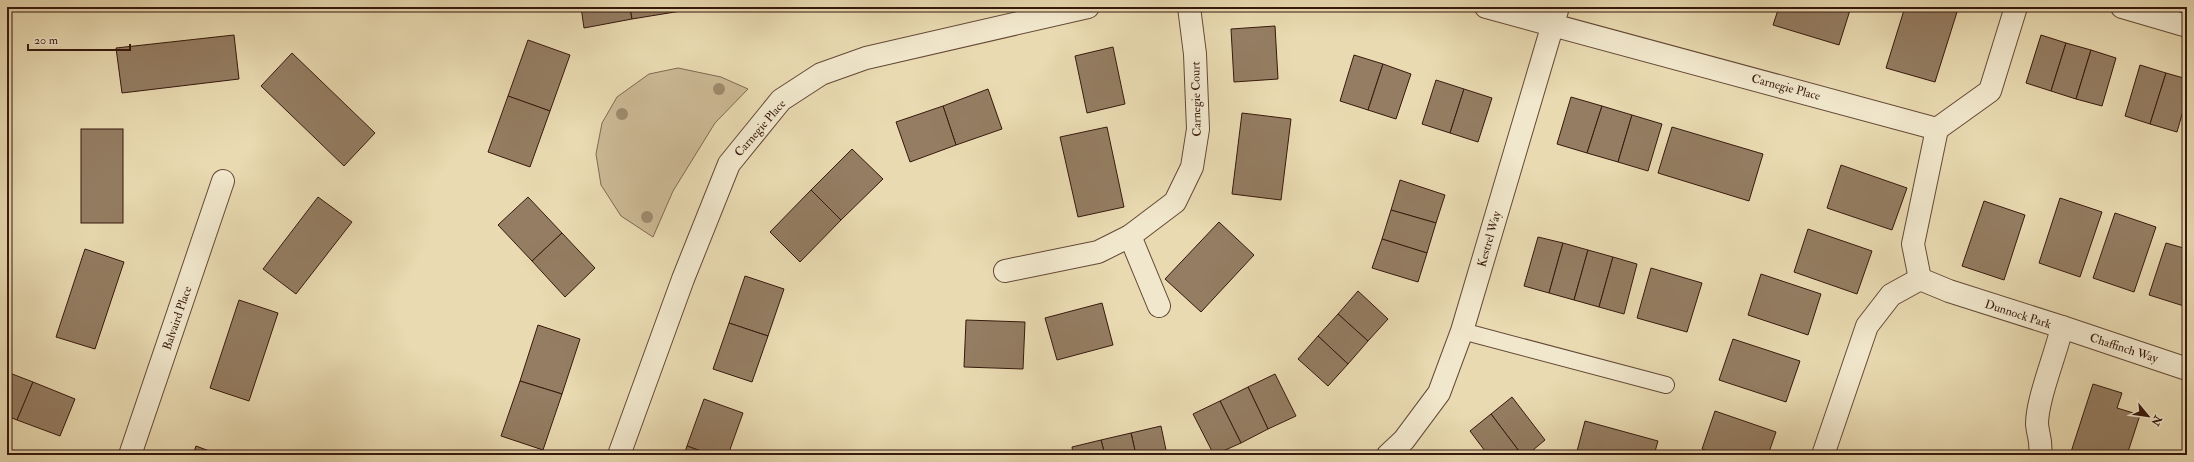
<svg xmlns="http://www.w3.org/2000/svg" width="2194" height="462" font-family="'IM FELL Double Pica',serif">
<rect width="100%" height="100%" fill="#e9dab1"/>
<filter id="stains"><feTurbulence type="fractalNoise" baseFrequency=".005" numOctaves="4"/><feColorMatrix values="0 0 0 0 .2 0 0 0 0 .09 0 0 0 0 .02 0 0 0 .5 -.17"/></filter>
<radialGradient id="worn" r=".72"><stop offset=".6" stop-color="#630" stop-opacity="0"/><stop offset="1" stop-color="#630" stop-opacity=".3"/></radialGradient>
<polygon fill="#cbb995" stroke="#816951" points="678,68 721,77 748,89 715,123 673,191 653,237 621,216 601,185 596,154 602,123 617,97 649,74"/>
<g fill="#947d62" stroke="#37190d">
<polygon points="581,7 630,7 632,19 584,28"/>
<polygon points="630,7 680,7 681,11 632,19"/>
<polygon points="1779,7 1851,7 1839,45 1773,25"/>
<polygon points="1905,7 1942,7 1957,12 1935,82 1886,68"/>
<polygon points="1275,26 1278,79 1234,82 1231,29"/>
<polygon points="234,35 239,79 122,93 116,48"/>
<polygon points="2041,35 2066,43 2051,91 2026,83"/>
<polygon points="528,40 570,55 550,111 508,96"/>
<polygon points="2066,43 2091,50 2076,99 2051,91"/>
<polygon points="1113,47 1125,104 1087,113 1075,56"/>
<polygon points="2091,50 2116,58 2102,106 2076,99"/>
<polygon points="292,53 375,133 344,166 261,86"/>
<polygon points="1354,55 1383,64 1368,110 1340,101"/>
<polygon points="1383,64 1411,74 1396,119 1368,110"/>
<polygon points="2140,65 2166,73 2150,124 2125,116"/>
<polygon points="2166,73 2187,79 2187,97 2177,132 2150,124"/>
<polygon points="1436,80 1464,89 1450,133 1422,124"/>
<polygon points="988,89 1002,129 956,145 943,106"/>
<polygon points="1464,89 1492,98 1478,142 1450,133"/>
<polygon points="508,96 550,111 530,167 488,152"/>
<polygon points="1571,97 1602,106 1587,153 1557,144"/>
<polygon points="943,106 956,145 910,162 896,122"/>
<polygon points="1602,106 1632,115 1618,162 1587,153"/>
<polygon points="1242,113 1291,119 1281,200 1232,194"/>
<polygon points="1632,115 1662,124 1648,171 1618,162"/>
<polygon points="1107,127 1124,207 1078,217 1060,137"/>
<polygon points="1672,127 1763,154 1749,201 1658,173"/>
<rect x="81" y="129" width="42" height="94"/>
<polygon points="852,149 883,179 841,220 811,190"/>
<polygon points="1841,165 1907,188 1892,230 1827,208"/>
<polygon points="1400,180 1445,195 1436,223 1391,210"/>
<polygon points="811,190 841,220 800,262 770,232"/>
<polygon points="318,197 352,222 296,294 263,269"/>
<polygon points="528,197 562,233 532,261 498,225"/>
<polygon points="2060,198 2102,212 2080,277 2039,263"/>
<polygon points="1984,201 2025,215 2004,280 1962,266"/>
<polygon points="1391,210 1436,223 1427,253 1382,239"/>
<polygon points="2115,213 2156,227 2134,292 2093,278"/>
<polygon points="1219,222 1254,255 1201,312 1165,279"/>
<polygon points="1808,229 1872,251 1857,294 1794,272"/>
<polygon points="562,233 595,268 565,297 532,261"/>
<polygon points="1538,237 1563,243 1549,293 1524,286"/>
<polygon points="1382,239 1427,253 1418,282 1372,268"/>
<polygon points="1563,243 1588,250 1574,300 1549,293"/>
<polygon points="2166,243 2187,249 2187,307 2149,295"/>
<polygon points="85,249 124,262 95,349 56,337"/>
<polygon points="1588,250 1613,257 1599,307 1574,300"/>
<polygon points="1613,257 1637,264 1624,314 1599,307"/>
<polygon points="1651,268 1702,283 1687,332 1637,318"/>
<polygon points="1761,274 1821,294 1808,335 1748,315"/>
<polygon points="745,276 784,289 768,336 729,323"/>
<polygon points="1358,291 1388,319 1368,341 1338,314"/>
<polygon points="239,300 278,313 249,401 210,388"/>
<polygon points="1102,303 1113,345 1057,360 1045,318"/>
<polygon points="1338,314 1368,341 1348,364 1318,336"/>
<polygon points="966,320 1025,322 1023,369 964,367"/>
<polygon points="729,323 768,336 752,382 713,369"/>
<polygon points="538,325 580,339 562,394 520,381"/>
<polygon points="1318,336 1348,364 1328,386 1298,359"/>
<polygon points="1733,339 1800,361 1786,402 1719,380"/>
<polygon points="7,372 33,382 17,420 7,416"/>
<polygon points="1275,374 1296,416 1268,429 1248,387"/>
<polygon points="520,381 562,394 543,450 501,436"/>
<polygon points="33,382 75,399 60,436 17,420"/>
<polygon points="2093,384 2122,393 2117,408 2140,415 2127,455 2070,455"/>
<polygon points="1248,387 1268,429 1241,443 1220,401"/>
<polygon points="1512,397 1545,440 1527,455 1522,455 1491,414"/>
<polygon points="704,399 743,413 728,455 712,455 687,446"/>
<polygon points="1220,401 1241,443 1214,455 1193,414"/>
<polygon points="1715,411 1776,432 1768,455 1720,455 1702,449"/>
<polygon points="1491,414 1522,455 1488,455 1470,431"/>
<polygon points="1585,421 1658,441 1654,455 1576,455"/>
<polygon points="1161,426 1167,455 1136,455 1131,433"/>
<polygon points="1131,433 1136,455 1105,455 1101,440"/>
<polygon points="1101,440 1105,455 1073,455 1072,447"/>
<polygon points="196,446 220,455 193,455"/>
<polygon points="687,446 712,455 684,455"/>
</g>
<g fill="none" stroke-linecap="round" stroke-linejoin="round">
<defs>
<polyline id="lane" points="1462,331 1666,385"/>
<g id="street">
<polyline points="1486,7 1937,129 1990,91 2016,7"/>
<polyline points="2122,7 2187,26"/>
<polyline points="1130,236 1159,306"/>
<polyline points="1005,271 1098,252 1130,236 1175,202 1192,167 1198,129 1195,54 1189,7"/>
<polyline points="1920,279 1913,244 1937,129"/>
<polyline points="2062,327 2187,369"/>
<polyline points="130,455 223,181"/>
<polyline points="619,455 683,279 729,164 781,100 821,74 866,58 1088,7"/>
<polyline points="1388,455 1404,440 1439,393 1462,331 1558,7"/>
<path d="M1823 455 1867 326 1891 295 1920 279 1949 291 2062 327C2056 354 2037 399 2037 424 2038 436 2042 441 2040 455"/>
</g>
</defs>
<use href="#lane" stroke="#644936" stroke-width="18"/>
<use href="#street" stroke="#644936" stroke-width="24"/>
<use href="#lane" stroke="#f1e7cc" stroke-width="16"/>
<use href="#street" stroke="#f1e7cc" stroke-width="22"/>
</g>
<g fill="#9f8a6d">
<circle cx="719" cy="89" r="6"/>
<circle cx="622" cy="114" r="6"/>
<circle cx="647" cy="217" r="6"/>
</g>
<g text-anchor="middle" stroke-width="3.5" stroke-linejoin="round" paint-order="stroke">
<g font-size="12" fill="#37190d" stroke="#f1e7cc">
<text transform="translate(1786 87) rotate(15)" y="4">Carnegie Place</text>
<text transform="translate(1196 99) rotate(-91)" y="4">Carnegie Court</text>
<text transform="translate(760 128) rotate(-49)" y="4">Carnegie Place</text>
<text transform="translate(1489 239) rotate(-74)" y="4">Kestrel Way</text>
<text transform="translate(2018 314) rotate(18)" y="4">Dunnock Park</text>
<text transform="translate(177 318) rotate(-71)" y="4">Balvaird Place</text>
<text transform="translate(2124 348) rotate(18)" y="4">Chaffinch Way</text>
</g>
</g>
<rect width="2194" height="462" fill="none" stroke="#e9dab1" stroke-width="24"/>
<rect x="8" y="8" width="2178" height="446" fill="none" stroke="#37190d" stroke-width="2"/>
<rect x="12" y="12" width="2170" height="438" fill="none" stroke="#37190d"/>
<g transform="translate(2148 416) rotate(119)" stroke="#f1e7cc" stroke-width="3" paint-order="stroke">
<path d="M0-3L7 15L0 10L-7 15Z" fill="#37190d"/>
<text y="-6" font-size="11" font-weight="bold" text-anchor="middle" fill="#37190d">N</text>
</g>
<path d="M28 44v6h102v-6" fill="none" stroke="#37190d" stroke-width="2"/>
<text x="34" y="44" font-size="12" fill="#37190d" stroke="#f1e7cc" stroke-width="3" paint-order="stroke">20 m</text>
<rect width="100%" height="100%" filter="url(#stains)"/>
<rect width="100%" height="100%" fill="url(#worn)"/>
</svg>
